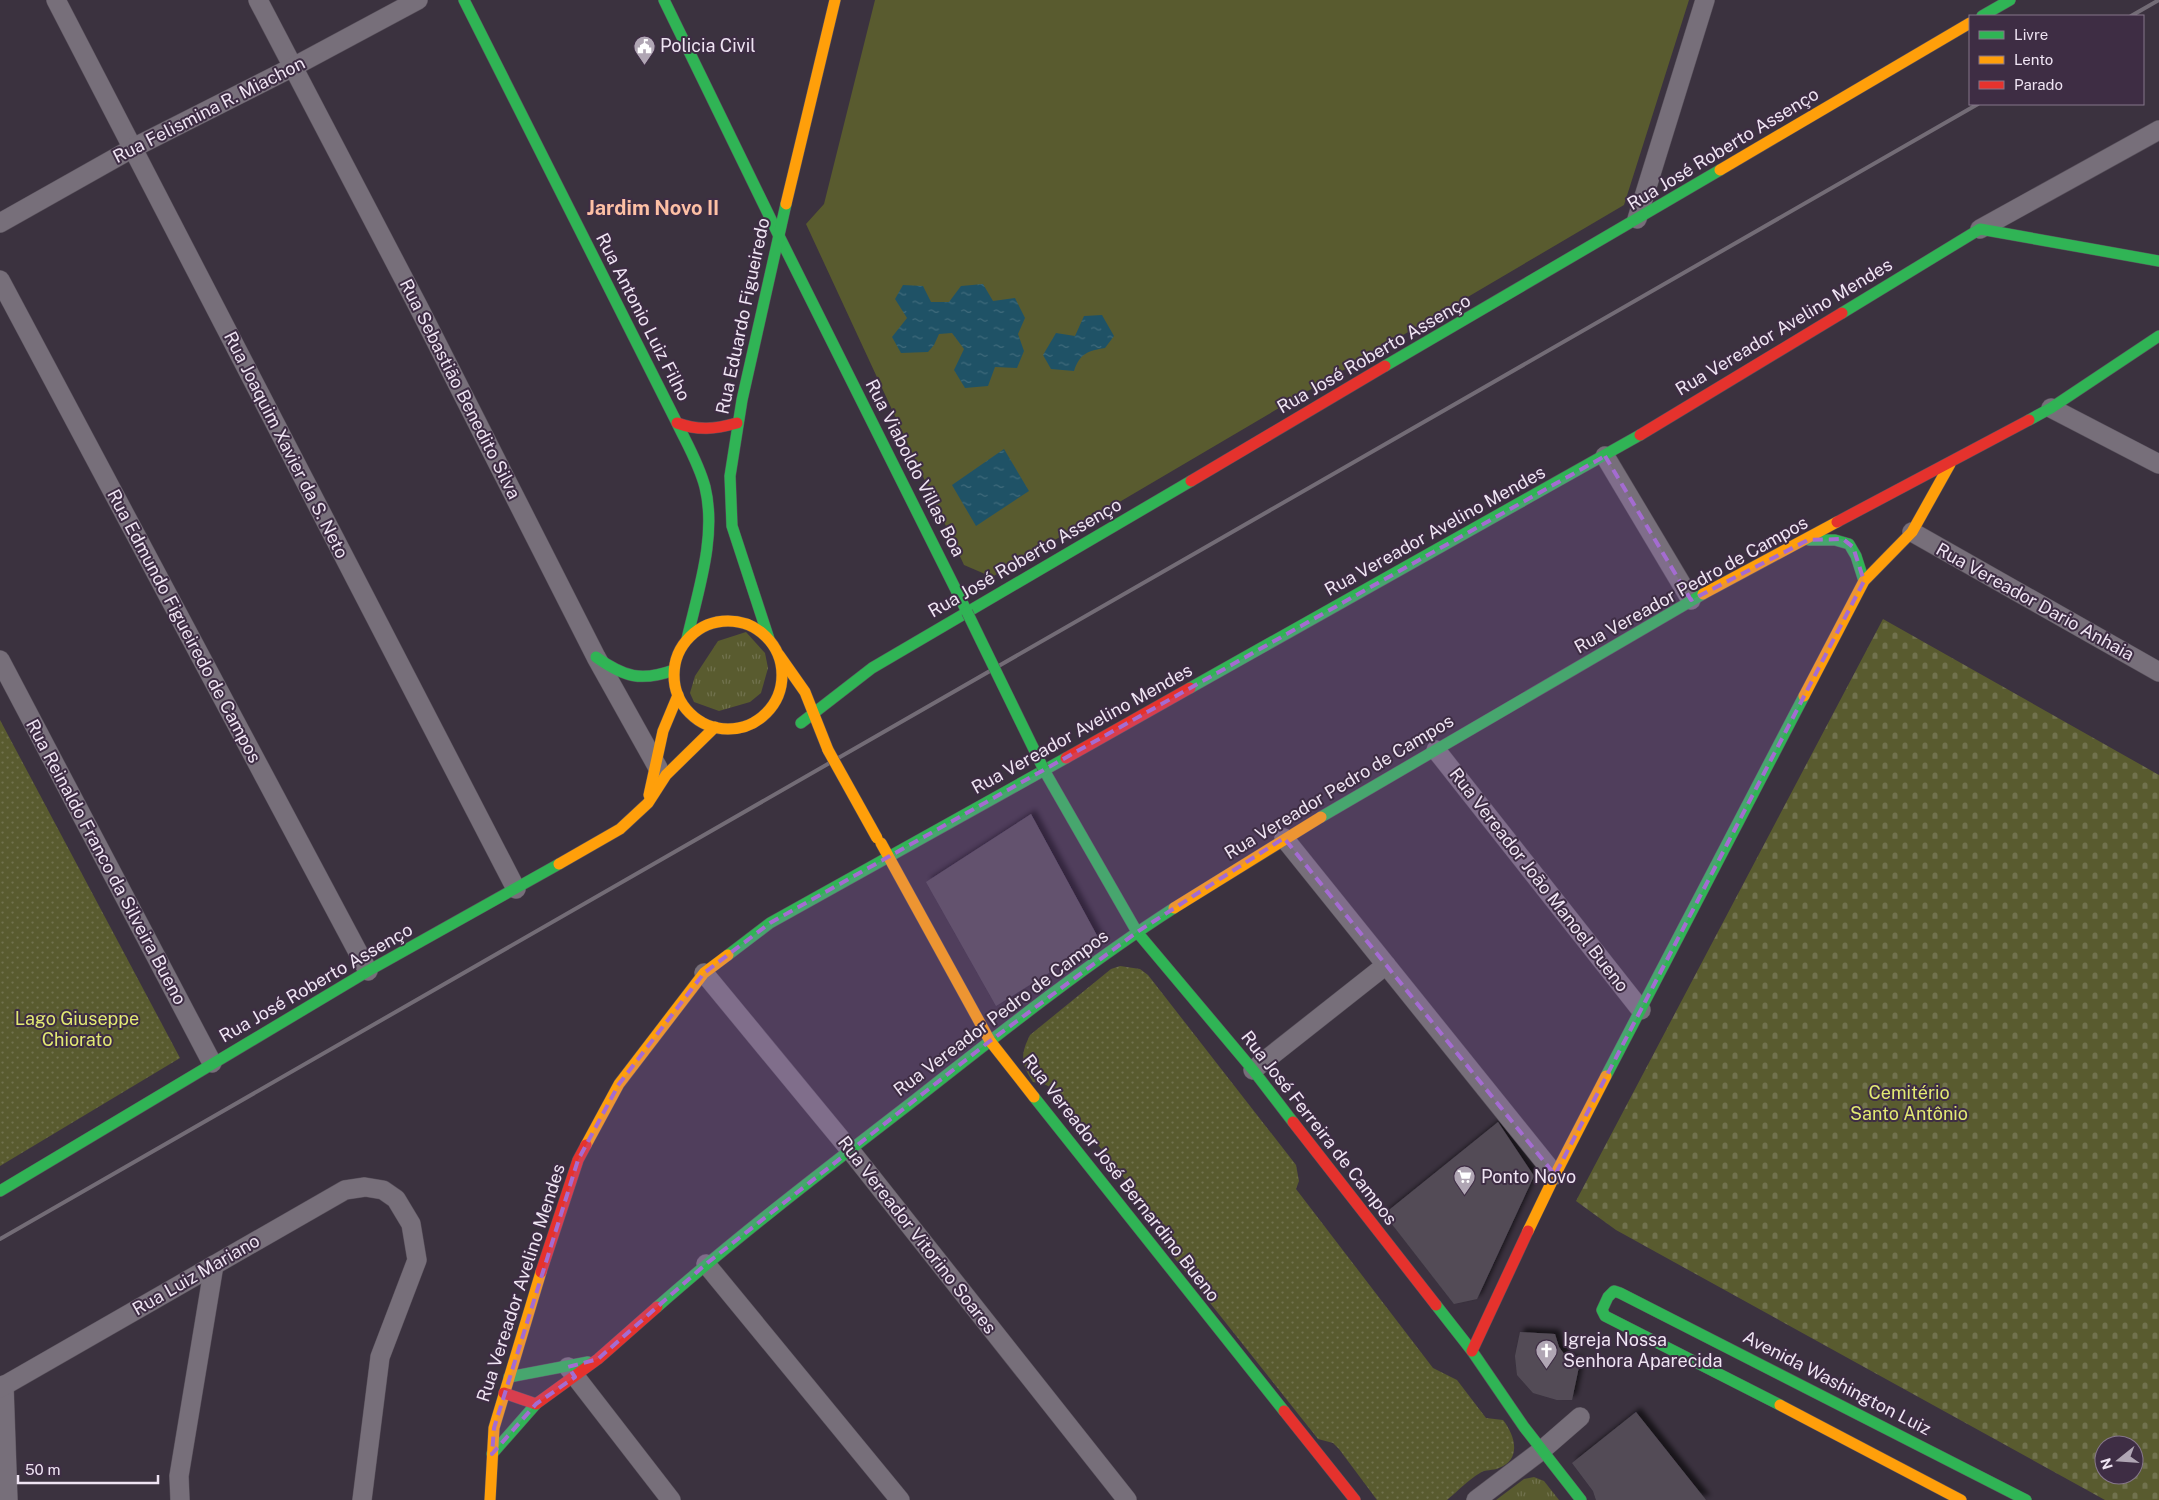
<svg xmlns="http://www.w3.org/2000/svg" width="2159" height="1500" font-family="'Public Sans',sans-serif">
<defs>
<pattern id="grass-tufts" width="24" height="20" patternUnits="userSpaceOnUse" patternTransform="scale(1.25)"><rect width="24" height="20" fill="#595b2f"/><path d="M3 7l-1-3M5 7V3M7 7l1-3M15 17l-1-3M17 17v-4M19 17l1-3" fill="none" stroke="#71724e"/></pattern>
<pattern id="cemetery-stones" width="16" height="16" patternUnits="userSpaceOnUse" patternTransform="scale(1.25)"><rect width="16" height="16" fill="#595b2f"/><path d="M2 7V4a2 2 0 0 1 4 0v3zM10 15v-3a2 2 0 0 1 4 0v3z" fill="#71724e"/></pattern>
<pattern id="park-dots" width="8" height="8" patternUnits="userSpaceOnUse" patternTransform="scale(1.25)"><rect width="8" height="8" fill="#595b2f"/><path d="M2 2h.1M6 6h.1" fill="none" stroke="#71724e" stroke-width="1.8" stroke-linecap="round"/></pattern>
<pattern id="water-ripples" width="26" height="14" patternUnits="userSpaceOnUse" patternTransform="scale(1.25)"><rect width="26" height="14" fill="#1f5266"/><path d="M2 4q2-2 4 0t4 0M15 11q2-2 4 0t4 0" fill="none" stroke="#406b7c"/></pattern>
<filter id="shadow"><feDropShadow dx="4.5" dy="-4.5" stdDeviation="2.5" flood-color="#0009"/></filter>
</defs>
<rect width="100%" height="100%" fill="#3b323f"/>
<g fill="url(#grass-tufts)">
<polygon points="746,632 765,653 768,668 761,693 750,702 719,711 694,702 690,693 695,676 718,641"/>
<polygon points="1534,1477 1544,1481 1559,1500 1496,1500 1524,1479"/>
</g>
<path fill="url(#cemetery-stones)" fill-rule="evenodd" d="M1883 619 2159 775V1500H2105L1616 1230 1576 1201ZM2104 1445H2134V1475H2104Z"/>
<g fill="url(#park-dots)">
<polygon points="0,720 180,1058 0,1166"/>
<path d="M1120 966 1140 969 1148 975 1296 1165 1299 1181 1296 1189 1433 1368 1457 1380 1486 1418 1503 1420C1515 1435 1522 1459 1499 1468 1493 1471 1485 1469 1480 1473 1468 1480 1458 1491 1447 1500H1377L1339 1449 1333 1443 1318 1439 1164 1245 1162 1233 1158 1221 1054 1089 1044 1084 1033 1082C1021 1064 1020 1055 1030 1035L1111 969Z"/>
</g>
<polygon fill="#595b2f" points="875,0 1689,0 1624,205 992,577 964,565 806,224 824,204"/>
<g fill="url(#water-ripples)">
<polygon points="983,284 993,301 1015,298 1025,318 1018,334 1024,351 1017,368 995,367 988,386 965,388 954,370 964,349 952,333 939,334 934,345 928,352 901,353 892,337 907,318 895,299 903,285 923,286 931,302 949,302 961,286"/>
<path d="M1102 315 1114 336 1105 348C1088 351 1080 353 1074 371L1051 369 1043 355 1056 333 1075 336 1084 316Z"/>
<polygon points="1004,449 1029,491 976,526 952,485"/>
</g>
<g fill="#534c57" filter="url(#shadow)">
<polygon points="1031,814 1100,941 996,1006 926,882"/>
<polygon points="1498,1122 1534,1176 1477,1299 1454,1304 1384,1214"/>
<polygon points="1520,1332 1555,1334 1559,1347 1567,1358 1580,1362 1572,1400 1557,1400 1533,1393 1517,1375 1515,1356"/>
<polygon points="1636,1412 1706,1500 1596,1500 1593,1491 1572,1463"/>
</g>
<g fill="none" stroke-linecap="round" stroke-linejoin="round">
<defs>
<g id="street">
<polyline points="56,0 516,889"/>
<polyline points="258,0 419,308 596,657 658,768"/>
<polyline points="1637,219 1705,0"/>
<polyline points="0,223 133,148 293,67 418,0"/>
<polyline points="1980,229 2159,130"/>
<polyline points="0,280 368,971"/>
<polyline points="2051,408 2159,464"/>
<polyline points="1605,456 1691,600"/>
<polyline points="1912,532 2159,672"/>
<polyline points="0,660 212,1063"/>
<polyline points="1436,750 1641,1010"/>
<polyline points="1284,838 1555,1175"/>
<polyline points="704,973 850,1150 1127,1500"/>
<polyline points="1253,1070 1386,965"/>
<polyline points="706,1264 900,1500"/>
<polyline points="568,1367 671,1500"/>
<polyline points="4,1385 8,1500"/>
<polyline points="0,1388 345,1190 365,1187 383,1190 396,1199 411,1224 417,1260 380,1357 362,1500"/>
<polyline points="180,1500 179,1476 214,1265"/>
<polyline points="1476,1500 1542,1450 1580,1417"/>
</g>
<g id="fast">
<path d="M464 0 677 423C687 444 699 464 705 487 717 536 698 591 687 639"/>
<polyline points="664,0 779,236 967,612"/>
<polyline points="1982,16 2010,0"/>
<polyline points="1842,313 1980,229 2159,261"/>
<polyline points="1385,366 1720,170"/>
<polyline points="2029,420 2051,408 2159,336"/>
<polyline points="1809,540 1835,540 1849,544 1856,556 1864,581"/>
<polyline points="769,639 732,526 730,476 742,400 786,204"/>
<path d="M596 657C624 677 641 682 674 670"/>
<polyline points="1190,688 1640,435"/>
<polyline points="801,723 872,668 1191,481"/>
<polyline points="1044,770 1137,932 1253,1070 1293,1122"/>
<polyline points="1321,817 1703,594"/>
<polyline points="728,955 770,923 1066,758"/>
<polyline points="1606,1076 1804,696"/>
<polyline points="1034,1097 1284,1411"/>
<polyline points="0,1191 368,971 559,864"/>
<polyline points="1436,1305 1472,1351 1524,1427 1581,1500"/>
<path d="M657 1307C740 1234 828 1167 916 1099 1000 1033 1084 966 1174 908"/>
<polyline points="509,1377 588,1362"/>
<polyline points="1780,1405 1605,1316 1602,1310 1608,1297 1614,1291 1620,1293 2026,1500"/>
<polyline points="492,1454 536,1404"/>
</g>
<g id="slow">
<polyline points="1720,170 1970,23"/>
<polyline points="786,204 835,0"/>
<polyline points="1703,594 1837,522"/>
<circle cx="728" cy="675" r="54"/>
<polyline points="779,655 805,692 828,750"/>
<polyline points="1804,696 1864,581 1912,532 1950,464"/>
<polyline points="649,795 663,731 678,695"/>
<polyline points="881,843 990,1041 1034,1097"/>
<polyline points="559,864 620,829 648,803 666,775 715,727"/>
<polyline points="1174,908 1321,817"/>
<polyline points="586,1145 619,1084 704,973 728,955"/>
<polyline points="1528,1231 1555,1175 1606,1076"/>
<polyline points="1780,1405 1961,1500"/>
<polyline points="490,1500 494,1428 541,1272"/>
</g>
<g id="jam">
<path d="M677 423C699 431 715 429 737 423"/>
<polyline points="1640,435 1842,313"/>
<polyline points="1191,481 1385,366"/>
<polyline points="1837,522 2029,420"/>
<polyline points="1066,758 1190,688"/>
<polyline points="1293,1122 1436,1305"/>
<polyline points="541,1272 578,1160 586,1145"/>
<polyline points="1472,1351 1528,1231"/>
<polyline points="504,1393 536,1404 598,1359 657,1307"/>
<polyline points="1284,1411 1355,1500"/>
</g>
</defs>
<use href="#street" stroke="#58505b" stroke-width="20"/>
<use href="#fast" stroke="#58505b" stroke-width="12"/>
<use href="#slow" stroke="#58505b" stroke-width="12"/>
<use href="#jam" stroke="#58505b" stroke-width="12"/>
<use href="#street" stroke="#776f7a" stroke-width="19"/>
<use href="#fast" stroke="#30b455" stroke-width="11"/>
<use href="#slow" stroke="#ff9f0a" stroke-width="11"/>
<use href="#jam" stroke="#e5322d" stroke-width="11"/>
<g stroke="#736c76" stroke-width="4">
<polyline points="2131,16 2159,0"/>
<polyline points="0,1239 1978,104"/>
</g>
<defs>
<polyline id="fast-bridge" points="967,612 1044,770"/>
<polyline id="slow-bridge" points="828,750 877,838"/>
</defs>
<use href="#fast-bridge" stroke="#58505b" stroke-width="12" stroke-linecap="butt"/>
<use href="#slow-bridge" stroke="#58505b" stroke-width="12" stroke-linecap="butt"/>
<use href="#fast-bridge" stroke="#30b455" stroke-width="11"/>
<use href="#slow-bridge" stroke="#ff9f0a" stroke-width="11"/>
</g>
<path fill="#a46cd1" fill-opacity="0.2" stroke="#a46cd1" stroke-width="4" stroke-dasharray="10 6" stroke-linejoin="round" d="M1605 456 1691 600 1808 540 1843 539 1853 547 1864 581 1555 1175 1284 838 1137 932 990 1041 706 1264 598 1359 568 1367 575 1377 536 1404 492 1454 494 1428 578 1160 619 1084 704 973 770 923Z"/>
<defs>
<symbol id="civic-pin" viewBox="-11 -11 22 30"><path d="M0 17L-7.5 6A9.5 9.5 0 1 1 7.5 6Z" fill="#b0a6b4" stroke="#3e2d44"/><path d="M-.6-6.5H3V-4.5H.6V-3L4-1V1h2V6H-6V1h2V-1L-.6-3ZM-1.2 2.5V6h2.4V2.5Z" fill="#fff"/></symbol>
<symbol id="supermarket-pin" viewBox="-11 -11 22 30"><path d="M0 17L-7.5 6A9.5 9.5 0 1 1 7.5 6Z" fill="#b0a6b4" stroke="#3e2d44"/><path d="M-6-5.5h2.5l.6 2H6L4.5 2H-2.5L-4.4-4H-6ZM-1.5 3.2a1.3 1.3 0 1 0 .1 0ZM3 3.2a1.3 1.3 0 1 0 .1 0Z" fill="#fff"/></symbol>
<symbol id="church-pin" viewBox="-11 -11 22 30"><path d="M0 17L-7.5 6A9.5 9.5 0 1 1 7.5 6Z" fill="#b0a6b4" stroke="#3e2d44"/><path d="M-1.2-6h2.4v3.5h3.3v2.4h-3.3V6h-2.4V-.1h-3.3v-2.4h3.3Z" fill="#fff"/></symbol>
</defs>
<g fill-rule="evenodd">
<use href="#civic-pin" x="632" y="34" width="25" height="34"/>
<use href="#supermarket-pin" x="1452" y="1164" width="25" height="34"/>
<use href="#church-pin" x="1534" y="1338" width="25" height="34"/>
</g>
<g text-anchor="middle" stroke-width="4" stroke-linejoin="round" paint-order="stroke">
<g font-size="18" fill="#efe4f3" stroke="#3e2d44" text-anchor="start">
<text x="660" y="52">Policia Civil</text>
<text x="1481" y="1183">Ponto Novo</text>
<text x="1563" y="1346">Igreja Nossa<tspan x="1563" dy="21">Senhora Aparecida</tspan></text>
</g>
<g font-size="18" fill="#efe4f3" stroke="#3e2d44">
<text transform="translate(209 110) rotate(-27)" y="6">Rua Felismina R. Miachon</text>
<text transform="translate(1723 149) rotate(-31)" y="6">Rua José Roberto Assenço</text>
<text transform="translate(743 316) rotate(-78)" y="6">Rua Eduardo Figueiredo</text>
<text transform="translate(643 317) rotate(63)" y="6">Rua Antonio Luiz Filho</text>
<text transform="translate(1784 327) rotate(-31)" y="6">Rua Vereador Avelino Mendes</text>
<text transform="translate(1374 354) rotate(-30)" y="6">Rua José Roberto Assenço</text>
<text transform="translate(460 389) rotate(63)" y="6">Rua Sebastião Benedito Silva</text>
<text transform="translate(286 445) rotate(63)" y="6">Rua Joaquim Xavier da S. Neto</text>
<text transform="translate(915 468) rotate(63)" y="6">Rua Viaboldo Villas Boa</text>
<text transform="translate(1435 531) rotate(-29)" y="6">Rua Vereador Avelino Mendes</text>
<text transform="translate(1025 558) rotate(-30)" y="6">Rua José Roberto Assenço</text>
<text transform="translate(1691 585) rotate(-29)" y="6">Rua Vereador Pedro de Campos</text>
<text transform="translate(2035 602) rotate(29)" y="6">Rua Vereador Dario Anhaia</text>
<text transform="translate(184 626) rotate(62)" y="6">Rua Edmundo Figueiredo de Campos</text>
<text transform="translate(1082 729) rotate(-29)" y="6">Rua Vereador Avelino Mendes</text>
<text transform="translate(1339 787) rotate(-31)" y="6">Rua Vereador Pedro de Campos</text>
<text transform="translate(106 862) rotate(62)" y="6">Rua Reinaldo Franco da Silveira Bueno</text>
<text transform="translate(1539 880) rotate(52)" y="6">Rua Vereador João Manoel Bueno</text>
<text transform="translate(316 983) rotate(-30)" y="6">Rua José Roberto Assenço</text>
<text transform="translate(1001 1013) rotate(-37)" y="6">Rua Vereador Pedro de Campos</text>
<text transform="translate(1319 1128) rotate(52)" y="6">Rua José Ferreira de Campos</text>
<text transform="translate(1121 1178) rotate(52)" y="6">Rua Vereador José Bernardino Bueno</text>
<text transform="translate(917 1235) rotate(52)" y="6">Rua Vereador Vitorino Soares</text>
<text transform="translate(196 1275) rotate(-30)" y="6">Rua Luiz Mariano</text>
<text transform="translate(521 1283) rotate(-72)" y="6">Rua Vereador Avelino Mendes</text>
<text transform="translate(1837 1383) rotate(27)" y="6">Avenida Washington Luiz</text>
</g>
<g font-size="18" fill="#e2e973" stroke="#3e2d44">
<text x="77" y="1025">Lago Giuseppe<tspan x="77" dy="21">Chiorato</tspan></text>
<text x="1909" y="1099">Cemitério<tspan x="1909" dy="21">Santo Antônio</tspan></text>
</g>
<g font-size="20" font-weight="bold" fill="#fdc0a4" stroke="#3e2d44">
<text x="653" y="215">Jardim Novo II</text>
</g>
</g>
<rect x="1969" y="15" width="175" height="90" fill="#3e2d44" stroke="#85768a"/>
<rect x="1979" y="31" width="25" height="8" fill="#30b455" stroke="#85768a"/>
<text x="2014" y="40" font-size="15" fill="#efe4f3">Livre</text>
<rect x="1979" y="56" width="25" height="8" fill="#ff9f0a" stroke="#85768a"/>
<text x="2014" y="65" font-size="15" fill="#efe4f3">Lento</text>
<rect x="1979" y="81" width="25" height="8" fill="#e5322d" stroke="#85768a"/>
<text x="2014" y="90" font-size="15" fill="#efe4f3">Parado</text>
<g transform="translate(2119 1460) rotate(253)"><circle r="24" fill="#3e2d44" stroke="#85768a"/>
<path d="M0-4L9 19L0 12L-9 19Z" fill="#b0a6b4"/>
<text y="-8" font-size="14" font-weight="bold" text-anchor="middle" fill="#efe4f3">N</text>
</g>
<path d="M18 1475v8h140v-8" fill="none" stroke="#efe4f3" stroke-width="2.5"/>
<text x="25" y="1475" font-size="15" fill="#efe4f3" stroke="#3e2d44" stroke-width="4" paint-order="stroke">50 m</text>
</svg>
